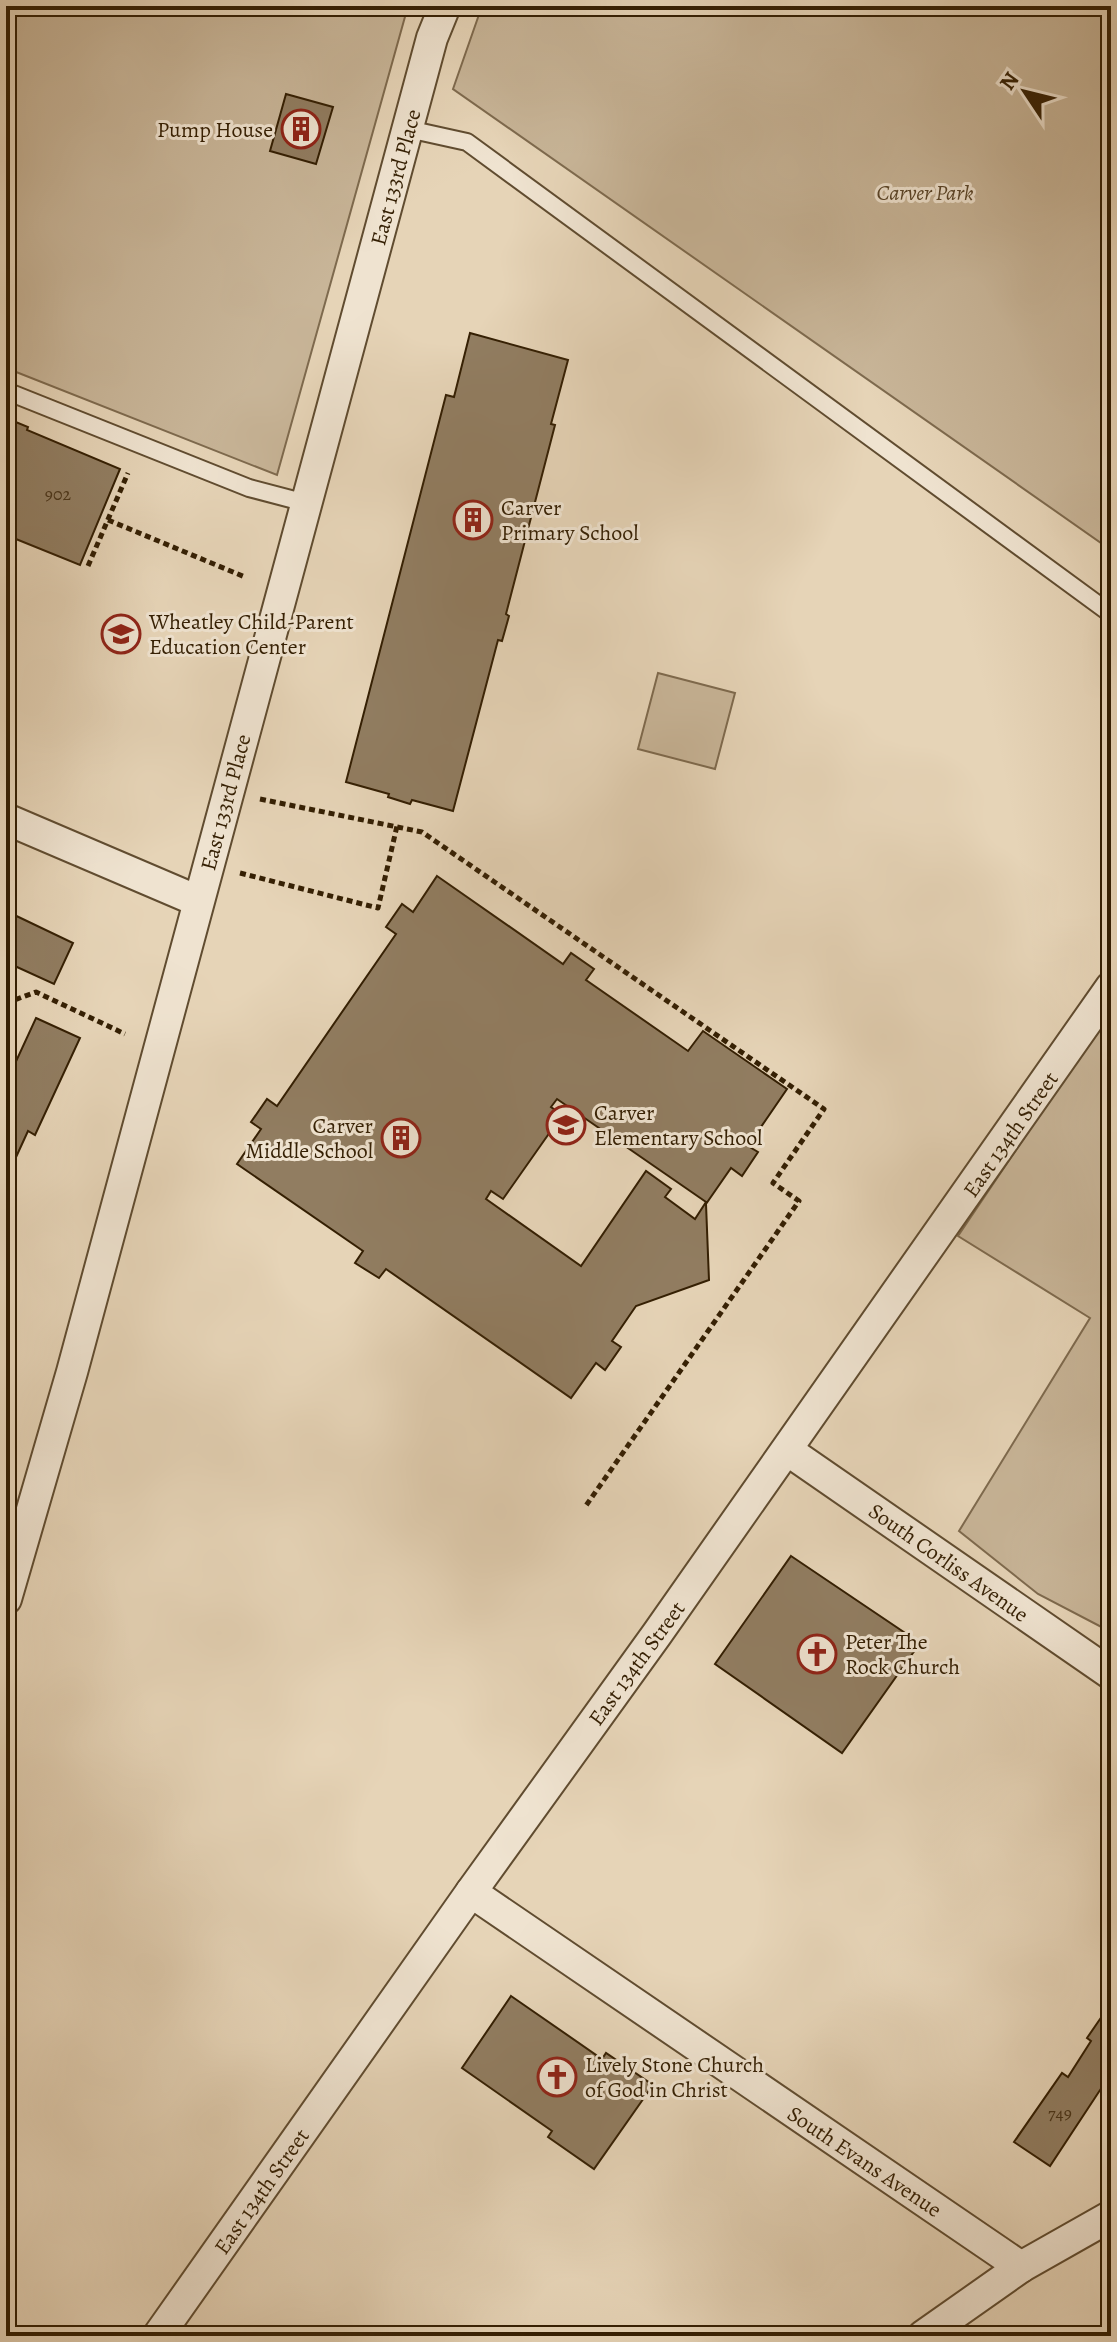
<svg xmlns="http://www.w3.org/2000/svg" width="1117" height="2342" font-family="Alegreya,serif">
<rect width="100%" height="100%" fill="#e6d4b7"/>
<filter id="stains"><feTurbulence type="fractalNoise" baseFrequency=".0025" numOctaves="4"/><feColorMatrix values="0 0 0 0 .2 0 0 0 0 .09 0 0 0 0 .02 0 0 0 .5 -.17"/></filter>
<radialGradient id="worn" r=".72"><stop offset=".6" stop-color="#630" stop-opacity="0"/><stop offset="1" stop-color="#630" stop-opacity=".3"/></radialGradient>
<g fill="#c8b598" stroke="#7e6a4e" stroke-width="2">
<polygon points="6,6 408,6 277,475 6,368"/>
<polygon points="482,6 1111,6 1111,550 453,89"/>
<polygon points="658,673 735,693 715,769 638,749"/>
<polygon points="1111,1009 1111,1632 1038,1594 959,1531 1090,1318 958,1236"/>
</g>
<g fill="#917d61" stroke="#341f03" stroke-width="2" fill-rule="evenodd">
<polygon points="286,94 333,107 316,164 270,151"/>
<polygon points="470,333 568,360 551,424 555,425 506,614 509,616 502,641 498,640 453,811 412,800 410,804 388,797 389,794 346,782 446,395 454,397"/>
<polygon points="6,418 28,427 27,430 120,469 80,565 6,535"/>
<path d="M437 876 563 964 571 953 594 969 586 980 688 1051 703 1031 787 1089 748 1146 758 1152 742 1176 731 1168 706 1204 709 1280 636 1306 612 1341 621 1347 605 1370 596 1363 571 1398 386 1269 379 1278 355 1263 363 1251 237 1164 261 1129 251 1122 267 1099 277 1106 396 934 386 927 402 904 413 912ZM557 1099 706 1202 695 1219 665 1197 671 1189 646 1171 581 1266 486 1199 491 1191 503 1199 562 1115 551 1107Z"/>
<polygon points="6,911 73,943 54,984 6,962"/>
<polygon points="36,1018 80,1038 35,1135 28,1131 6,1179 6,1083"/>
<polygon points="791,1556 920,1643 842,1753 715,1664"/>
<polygon points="511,1996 602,2059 606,2053 653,2085 594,2169 548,2137 552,2131 462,2068"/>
<polygon points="1109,2006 1111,2082 1106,2081 1050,2166 1014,2142 1062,2073 1068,2077 1091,2041 1087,2038"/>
</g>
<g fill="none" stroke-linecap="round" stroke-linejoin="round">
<defs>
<g id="lane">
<polyline points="408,129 467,142 1111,614"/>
<polyline points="6,391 249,488 306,503"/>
</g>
<g id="street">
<polyline points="6,819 198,901"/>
<polyline points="787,1450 1111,1674"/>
<polyline points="6,1599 72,1372 432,38 445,6"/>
<polyline points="471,1892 1021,2267"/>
<polyline points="158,2336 471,1892 657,1634 1111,987"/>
<polyline points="923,2336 1021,2267 1111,2216"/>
</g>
</defs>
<use href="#lane" stroke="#604c30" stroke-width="20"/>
<use href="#street" stroke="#604c30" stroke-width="34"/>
<g stroke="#341f03" stroke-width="5" stroke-dasharray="6 4" stroke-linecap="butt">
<polyline points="108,520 245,577"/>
<polyline points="88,566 128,473"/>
<polyline points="260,799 422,832 824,1109 773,1183 799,1201 585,1507"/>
<polyline points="240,873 378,908 397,826"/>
<polyline points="6,1003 36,992 125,1034"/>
</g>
<use href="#lane" stroke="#efe3d0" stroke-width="16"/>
<use href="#street" stroke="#efe3d0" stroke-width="30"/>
</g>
<defs>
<symbol id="building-ring" viewBox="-11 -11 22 22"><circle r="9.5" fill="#efe3d0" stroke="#8f2418" stroke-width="1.5"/><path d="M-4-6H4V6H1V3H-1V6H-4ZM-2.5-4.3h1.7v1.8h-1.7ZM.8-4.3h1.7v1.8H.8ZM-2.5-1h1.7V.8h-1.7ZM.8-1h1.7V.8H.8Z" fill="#8f2418"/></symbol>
<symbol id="school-ring" viewBox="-11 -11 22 22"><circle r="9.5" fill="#efe3d0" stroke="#8f2418" stroke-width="1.5"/><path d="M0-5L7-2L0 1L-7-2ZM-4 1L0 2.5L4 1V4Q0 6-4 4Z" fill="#8f2418"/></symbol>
<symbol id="church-ring" viewBox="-11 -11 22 22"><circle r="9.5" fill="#efe3d0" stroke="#8f2418" stroke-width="1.5"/><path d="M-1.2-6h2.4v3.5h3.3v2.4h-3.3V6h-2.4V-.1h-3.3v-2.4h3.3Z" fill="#8f2418"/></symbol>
</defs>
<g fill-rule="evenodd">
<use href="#building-ring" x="279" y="107" width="44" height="44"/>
<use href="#building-ring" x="451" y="498" width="44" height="44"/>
<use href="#school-ring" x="99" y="612" width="44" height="44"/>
<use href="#school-ring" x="544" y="1103" width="44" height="44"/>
<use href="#building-ring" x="379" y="1116" width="44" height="44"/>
<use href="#church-ring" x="795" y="1632" width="44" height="44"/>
<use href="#church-ring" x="535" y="2055" width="44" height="44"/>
</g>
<g text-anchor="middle" stroke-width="6" stroke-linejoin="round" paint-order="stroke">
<g font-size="18" fill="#4b361a">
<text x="58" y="500">902</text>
<text x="1060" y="2119">749</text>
</g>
<g font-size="22" fill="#341f03" stroke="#efe3d0" text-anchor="start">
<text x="273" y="137" text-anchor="end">Pump House</text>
<text x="501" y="515">Carver<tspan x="501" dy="25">Primary School</tspan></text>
<text x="149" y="629">Wheatley Child-Parent<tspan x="149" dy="25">Education Center</tspan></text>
<text x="594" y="1120">Carver<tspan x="594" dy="25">Elementary School</tspan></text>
<text x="373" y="1133" text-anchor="end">Carver<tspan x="373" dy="25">Middle School</tspan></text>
<text x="845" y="1649">Peter The<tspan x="845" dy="25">Rock Church</tspan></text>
<text x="585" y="2072">Lively Stone Church<tspan x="585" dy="25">of God in Christ</tspan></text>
</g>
<g font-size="22" fill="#341f03" stroke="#efe3d0">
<text transform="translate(395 177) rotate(-75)" y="8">East 133rd Place</text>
<text transform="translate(225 802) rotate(-75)" y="8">East 133rd Place</text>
<text transform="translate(1010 1134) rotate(-55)" y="8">East 134th Street</text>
<text transform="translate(949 1562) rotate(35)" y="8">South Corliss Avenue</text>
<text transform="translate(636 1663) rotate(-54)" y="8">East 134th Street</text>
<text transform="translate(865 2161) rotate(34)" y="8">South Evans Avenue</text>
<text transform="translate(261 2191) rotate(-55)" y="8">East 134th Street</text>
</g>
<g font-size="22" font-style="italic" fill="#594428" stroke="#efe3d0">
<text x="925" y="200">Carver Park</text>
</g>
</g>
<rect width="1117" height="2342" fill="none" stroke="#e6d4b7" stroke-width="32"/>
<rect x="8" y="8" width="1101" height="2326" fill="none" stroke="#341f03" stroke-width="4"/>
<rect x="16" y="16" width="1085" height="2310" fill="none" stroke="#341f03" stroke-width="2"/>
<g transform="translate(1025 92) rotate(305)" stroke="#efe3d0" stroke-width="6" paint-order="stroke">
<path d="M0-6L14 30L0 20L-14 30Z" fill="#341f03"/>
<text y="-12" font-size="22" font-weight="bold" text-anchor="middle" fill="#341f03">N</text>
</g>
<rect width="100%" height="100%" filter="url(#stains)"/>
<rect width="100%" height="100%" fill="url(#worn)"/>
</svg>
